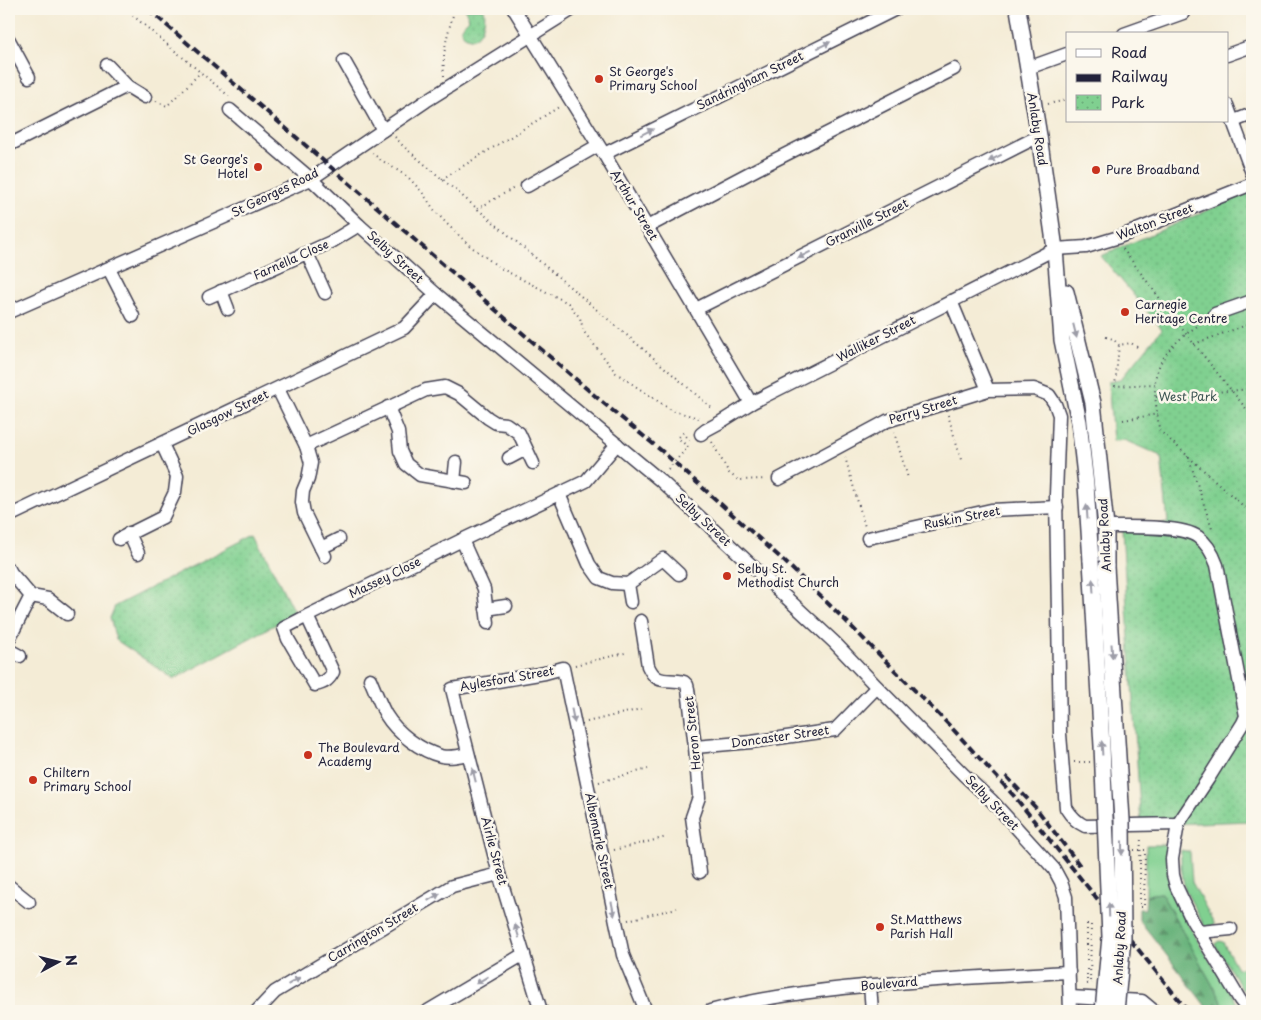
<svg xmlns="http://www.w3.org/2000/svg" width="1261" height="1020" font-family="'Playpen Sans',sans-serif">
<defs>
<pattern id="forest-firs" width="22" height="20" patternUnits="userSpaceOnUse" patternTransform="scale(1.25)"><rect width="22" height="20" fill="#68b27a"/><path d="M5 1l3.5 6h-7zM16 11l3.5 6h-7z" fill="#559065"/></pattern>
<pattern id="park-dots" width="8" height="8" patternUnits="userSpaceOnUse" patternTransform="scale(1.25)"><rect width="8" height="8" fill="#80d090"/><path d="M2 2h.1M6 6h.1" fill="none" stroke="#6eb27d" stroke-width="1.8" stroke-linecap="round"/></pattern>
</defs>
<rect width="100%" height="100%" fill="#fbf7ec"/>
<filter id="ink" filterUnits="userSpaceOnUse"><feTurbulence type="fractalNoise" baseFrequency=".02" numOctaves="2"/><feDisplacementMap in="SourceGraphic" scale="10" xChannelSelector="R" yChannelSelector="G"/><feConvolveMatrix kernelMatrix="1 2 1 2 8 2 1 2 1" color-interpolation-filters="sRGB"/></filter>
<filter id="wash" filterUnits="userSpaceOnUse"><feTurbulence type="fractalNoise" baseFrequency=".0096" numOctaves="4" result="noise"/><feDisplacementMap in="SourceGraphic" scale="20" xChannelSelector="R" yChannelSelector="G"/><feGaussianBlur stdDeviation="1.12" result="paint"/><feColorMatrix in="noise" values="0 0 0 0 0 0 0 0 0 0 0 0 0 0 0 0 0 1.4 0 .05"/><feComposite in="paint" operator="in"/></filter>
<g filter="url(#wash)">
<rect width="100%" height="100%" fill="#f4ecd6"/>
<g fill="#80d090" stroke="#517966">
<polygon points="1160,844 1170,847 1170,887 1179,907 1202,948 1242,1011 1227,1011 1161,893 1146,895 1146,845 1160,845"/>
<polygon points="1181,850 1190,852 1192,882 1215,925 1205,927 1185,890 1181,867"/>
<polygon points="1219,941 1223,942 1237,968 1252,969 1252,996 1248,995 1242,989 1215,945 1216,943"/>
</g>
<polygon fill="url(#forest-firs)" stroke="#456a5a" points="1161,893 1227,1011 1228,1011 1210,1011 1207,1008 1151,935 1139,920 1139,909 1145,909 1146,895"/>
<g fill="url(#park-dots)" stroke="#517966">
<path d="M465 9H484C487 18 481 44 467 37 462 35 461 32 461 27L469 19Z"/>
<polygon points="1252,191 1252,821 1141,825 1122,530 1168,523 1161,456 1124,440 1113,441 1108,382 1120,380 1162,329 1101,256"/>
<polygon points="255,534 295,614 174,679 116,640 110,618 115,606"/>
</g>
</g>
<g filter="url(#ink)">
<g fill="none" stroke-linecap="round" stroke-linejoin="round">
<defs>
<g id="minor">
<polyline points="514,9 604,154 751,403"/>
<polyline points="1124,34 1183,13"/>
<polyline points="9,40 29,77"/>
<polyline points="1227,55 1252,46"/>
<polyline points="344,61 383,130"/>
<polyline points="107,65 127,86 145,97"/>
<polyline points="1028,68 1067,54"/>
<polyline points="1227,105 1252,173"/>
<polyline points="230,110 311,179 359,225 436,294 661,481 834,642 877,687 964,775 992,801 1054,869 1061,882 1066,897 1070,1011"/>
<polyline points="1234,121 1252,114"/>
<polyline points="9,145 127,86"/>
<polyline points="604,154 896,9"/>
<polyline points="527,186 597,146"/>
<polyline points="647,227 757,169 954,69"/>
<polyline points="307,253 325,293"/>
<polyline points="109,269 133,316"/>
<polyline points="221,291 228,309"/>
<polyline points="209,297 331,242 359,225"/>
<polyline points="951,301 988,390"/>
<polyline points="696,309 1039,136"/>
<polyline points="9,312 311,179 426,101 573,9"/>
<polyline points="1215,314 1252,301"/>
<polyline points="278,389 306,446 311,463 308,479 303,491 302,502 304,513 325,556"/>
<polyline points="388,407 398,432 400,451 406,464 420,475 466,483"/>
<polyline points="701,434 706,430 719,423 751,403 1055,249 1086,247 1119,237 1252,184"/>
<polyline points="306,446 426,390 445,387 459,394 488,418 496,423 506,424 519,433 533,463"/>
<polyline points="509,458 526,449"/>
<path d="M779 479 887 421 988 390 1034 389 1049 395 1055 404 1059 415 1056 495 1060 734 1066 808C1071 816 1076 822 1085 826L1178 824"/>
<polyline points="454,481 456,462"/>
<polyline points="559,494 589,564 599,578 612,583 628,584 663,559 679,574"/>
<polyline points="9,516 404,328 436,294"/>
<path d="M1106 527C1127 527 1182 525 1198 537 1208 544 1213 554 1217 565L1246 716 1243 723 1208 779 1178 824 1172 859 1173 875 1176 886 1192 920 1240 1000 1249 1011"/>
<polyline points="129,533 138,553"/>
<polyline points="868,538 991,510 1057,507"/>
<polyline points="119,539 163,517 175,492 177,476 162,444"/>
<polyline points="462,540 484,589 488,623"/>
<polyline points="321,548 339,539"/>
<polyline points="9,569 11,573 31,596 9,639"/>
<polyline points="628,584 631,602"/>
<polyline points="31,596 48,599 67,614"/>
<polyline points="486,609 506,606"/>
<path d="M307 616 333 672C329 680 324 683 315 685L288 639 284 628 307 616 462 540 586 481 617 444"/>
<path d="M641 621 648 666C657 686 667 678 684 682L687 685 688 689 695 747 699 797 692 817 700 872"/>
<polyline points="9,650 20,656"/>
<path d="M370 679C375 691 380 704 386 715 397 733 421 751 441 756 450 758 459 756 468 754"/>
<polyline points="695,747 751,742 835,730 877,687"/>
<polyline points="9,886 29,902"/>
<polyline points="1200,932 1231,929"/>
<polyline points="870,985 872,1011"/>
<polyline points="1070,997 1142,1001 1154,1011"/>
<polyline points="257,1011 275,992 452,886 499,874"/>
<polyline points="428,1011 524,954"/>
<polyline points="541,1011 499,874 452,689 545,673 563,668 623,955 646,1011"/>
<path d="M710 1011C772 995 835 988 898 983 955 978 1012 975 1069 972"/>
</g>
<g id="major">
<polyline points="1018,9 1039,136 1055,249 1062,340 1079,422 1086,485 1091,561"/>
<polyline points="1066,292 1093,403 1106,527 1106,567"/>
</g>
</defs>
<use href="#minor" stroke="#424052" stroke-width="15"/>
<use href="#major" stroke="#424052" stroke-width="18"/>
<g stroke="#424052" stroke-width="2" stroke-dasharray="1 4" stroke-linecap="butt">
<polyline points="125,9 230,97"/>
<path d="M444 76C442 52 448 31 455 9"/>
<polyline points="156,101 167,106 201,72"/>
<polyline points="1048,104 1067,100"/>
<path d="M395 137 403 146C507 234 611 321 714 410"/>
<polyline points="372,153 381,160 408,177 422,192 435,211 447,224 469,245 500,268 568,303 580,318 584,332 599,351 616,373 671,410 702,419"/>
<polyline points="442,179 559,107"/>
<polyline points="477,209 514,188"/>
<polyline points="1123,249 1186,334 1252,416"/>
<path d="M1205 321C1183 335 1157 354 1155 383 1154 397 1158 415 1159 430L1252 514"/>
<polyline points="1106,337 1113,339 1119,345"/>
<polyline points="1194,344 1252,323"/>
<polyline points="1137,347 1131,343 1119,345 1115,386 1155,384"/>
<polyline points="1156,397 1252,389"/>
<polyline points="948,415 962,463"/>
<polyline points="1123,420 1158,414"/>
<polyline points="894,432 908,478"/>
<polyline points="712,442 729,473 738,480 766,479"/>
<polyline points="688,447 678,438 683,433 690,440"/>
<polyline points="1188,456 1213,532"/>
<polyline points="845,457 865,527"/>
<polyline points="575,665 625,653"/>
<polyline points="587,722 641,709"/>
<polyline points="1074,762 1090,762"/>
<polyline points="599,782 648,769"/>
<polyline points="614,850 667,837"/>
<polyline points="1140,861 1141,837"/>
<polyline points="628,920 677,908"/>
<polyline points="1087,924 1091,924 1090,985"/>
</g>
<use href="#minor" stroke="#fff" stroke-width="12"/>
<use href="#major" stroke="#fff" stroke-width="15"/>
<g stroke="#22223b" stroke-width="4" stroke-dasharray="8 4" stroke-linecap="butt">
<polyline points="148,9 601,401 663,452 784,561 843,618 950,726 1014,796 1188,1011"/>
<polyline points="1006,776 1036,808 1081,867"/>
</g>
<defs>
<g id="major-bridge">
<polyline points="1091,561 1102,746 1110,937 1103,1011"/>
<polyline points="1106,567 1122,820 1123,939 1116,1011"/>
</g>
</defs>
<use href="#major-bridge" stroke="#424052" stroke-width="18" stroke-linecap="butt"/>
<g stroke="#424052" stroke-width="2" stroke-dasharray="1 4" stroke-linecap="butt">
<polyline points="668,469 688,447"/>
<polyline points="1134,850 1145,850 1144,907 1140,907 1140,861"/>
<polyline points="1087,924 1087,984 1092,983"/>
</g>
<use href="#major-bridge" stroke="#fff" stroke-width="15"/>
</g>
<defs><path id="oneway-solid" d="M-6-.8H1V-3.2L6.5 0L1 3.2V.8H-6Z" transform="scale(1.25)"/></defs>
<g fill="#9c9ca7">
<use href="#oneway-solid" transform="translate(824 45) rotate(-26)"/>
<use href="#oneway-solid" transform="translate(647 132) rotate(-26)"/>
<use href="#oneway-solid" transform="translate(995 158) rotate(153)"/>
<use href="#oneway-solid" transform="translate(804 255) rotate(153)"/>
<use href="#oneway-solid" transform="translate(1075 331) rotate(76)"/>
<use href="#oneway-solid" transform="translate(1087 512) rotate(-94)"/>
<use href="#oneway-solid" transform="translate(1093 586) rotate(-94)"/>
<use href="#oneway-solid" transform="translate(1112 651) rotate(86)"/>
<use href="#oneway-solid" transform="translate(573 716) rotate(78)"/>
<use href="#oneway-solid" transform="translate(1102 748) rotate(-93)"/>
<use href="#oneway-solid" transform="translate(474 775) rotate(-104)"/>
<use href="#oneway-solid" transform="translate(1122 848) rotate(90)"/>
<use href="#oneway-solid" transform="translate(434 897) rotate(-31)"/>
<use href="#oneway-solid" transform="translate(613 909) rotate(78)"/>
<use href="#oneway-solid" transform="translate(1109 910) rotate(-92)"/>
<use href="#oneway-solid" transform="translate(517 931) rotate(-107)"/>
<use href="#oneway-solid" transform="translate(482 980) rotate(149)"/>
<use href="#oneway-solid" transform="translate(294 981) rotate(-31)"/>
</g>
</g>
<g fill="#c8321e" stroke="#fbf7ec" stroke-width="2">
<circle cx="599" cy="79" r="5"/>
<circle cx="258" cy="167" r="5"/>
<circle cx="1096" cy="170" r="5"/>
<circle cx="1125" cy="312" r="5"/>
<circle cx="727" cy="576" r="5"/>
<circle cx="308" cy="755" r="5"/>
<circle cx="33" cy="780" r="5"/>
<circle cx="880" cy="927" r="5"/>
</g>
<g text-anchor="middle" stroke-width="5" stroke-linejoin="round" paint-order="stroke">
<g font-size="12" fill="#22223b" stroke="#fbf7ec" text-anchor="start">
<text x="609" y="76">St George's<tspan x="609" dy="14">Primary School</tspan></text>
<text x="248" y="164" text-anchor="end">St George's<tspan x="248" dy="14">Hotel</tspan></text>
<text x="1106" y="174">Pure Broadband</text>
<text x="1135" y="309">Carnegie<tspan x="1135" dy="14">Heritage Centre</tspan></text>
<text x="737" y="573">Selby St.<tspan x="737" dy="14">Methodist Church</tspan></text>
<text x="318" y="752">The Boulevard<tspan x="318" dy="14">Academy</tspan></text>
<text x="43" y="777">Chiltern<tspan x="43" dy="14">Primary School</tspan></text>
<text x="890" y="924">St.Matthews<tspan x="890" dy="14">Parish Hall</tspan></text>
</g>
<g font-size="12" fill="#22223b" stroke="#fbf7ec">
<text transform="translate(750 81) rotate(-26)" y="4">Sandringham Street</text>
<text transform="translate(1037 129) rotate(81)" y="4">Anlaby Road</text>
<text transform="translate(275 193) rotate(-26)" y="4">St Georges Road</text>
<text transform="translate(634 205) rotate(59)" y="4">Arthur Street</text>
<text transform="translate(1155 222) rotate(-21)" y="4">Walton Street</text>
<text transform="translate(867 223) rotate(-27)" y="4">Granville Street</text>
<text transform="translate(395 257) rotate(42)" y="4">Selby Street</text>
<text transform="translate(291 260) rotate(-24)" y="4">Farnella Close</text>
<text transform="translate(876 339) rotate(-27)" y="4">Walliker Street</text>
<text transform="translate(923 410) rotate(-17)" y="4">Perry Street</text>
<text transform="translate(228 413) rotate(-26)" y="4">Glasgow Street</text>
<text transform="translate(962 518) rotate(-11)" y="4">Ruskin Street</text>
<text transform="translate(703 520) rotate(43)" y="4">Selby Street</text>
<text transform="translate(1105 535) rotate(-93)" y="4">Anlaby Road</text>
<text transform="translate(385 578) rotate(-26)" y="4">Massey Close</text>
<text transform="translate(507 679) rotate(-10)" y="4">Aylesford Street</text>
<text transform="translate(693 733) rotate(-96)" y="4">Heron Street</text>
<text transform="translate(780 737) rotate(-8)" y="4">Doncaster Street</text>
<text transform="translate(992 803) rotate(46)" y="4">Selby Street</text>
<text transform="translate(599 841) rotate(78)" y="4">Albemarle Street</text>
<text transform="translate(494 851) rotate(75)" y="4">Airlie Street</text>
<text transform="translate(373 933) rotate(-31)" y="4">Carrington Street</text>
<text transform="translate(1120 948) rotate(-87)" y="4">Anlaby Road</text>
<text transform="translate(889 984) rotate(-5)" y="4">Boulevard</text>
</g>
<g font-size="12" fill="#3e5654" stroke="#fbf7ec">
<text x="1188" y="401">West Park</text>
</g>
</g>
<rect width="1261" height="1020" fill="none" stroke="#fbf7ec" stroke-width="30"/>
<rect x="1066" y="32" width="162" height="90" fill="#fbf7ec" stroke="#a4a2a5"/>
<rect x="1076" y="49" width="25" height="8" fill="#ffffff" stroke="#a4a2a5"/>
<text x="1111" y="58" font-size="15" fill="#22223b">Road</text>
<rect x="1076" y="74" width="25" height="8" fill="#22223b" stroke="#a4a2a5"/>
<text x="1111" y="82" font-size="15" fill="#22223b">Railway</text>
<rect x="1076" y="95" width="25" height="15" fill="url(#park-dots)" stroke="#a4a2a5"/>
<text x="1111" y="108" font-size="15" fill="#22223b">Park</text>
<g transform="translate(58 962) rotate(83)" stroke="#fbf7ec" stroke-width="4" paint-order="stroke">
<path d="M0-4L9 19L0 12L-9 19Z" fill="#22223b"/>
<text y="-8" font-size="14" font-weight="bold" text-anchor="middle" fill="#22223b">N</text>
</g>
</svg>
